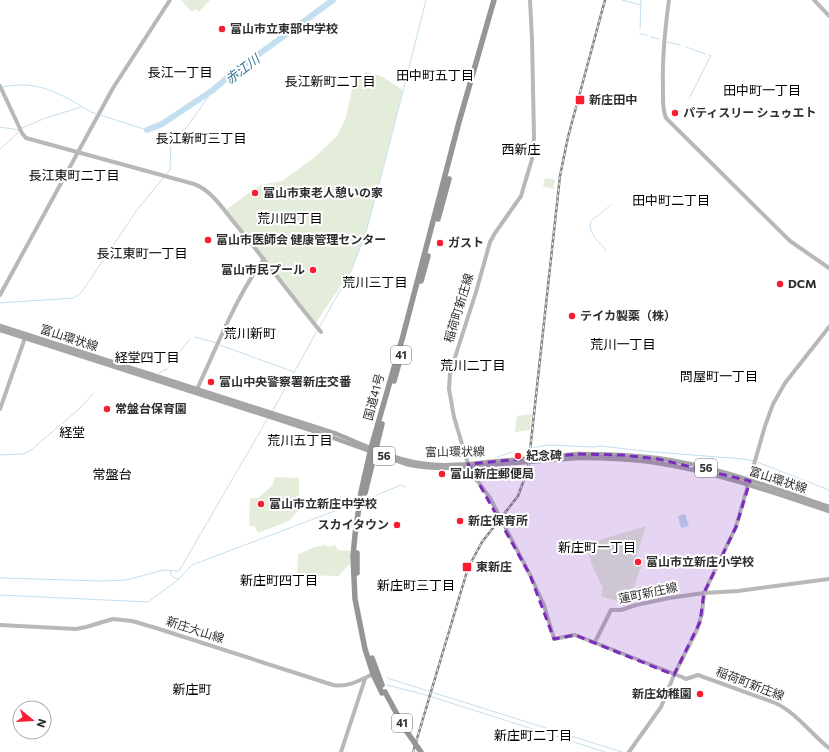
<svg xmlns="http://www.w3.org/2000/svg" width="829" height="752" font-family="Commissioner,'Noto Sans JP',sans-serif">
<rect width="100%" height="100%" fill="#fff"/>
<g fill="#e4edda">
<polygon points="181,0 210,0 199,12 195,9 192,12"/>
<polygon points="365,72 381,76 403,90 366,232 352,269 315,324 224,211 260,185 282,181 315,157 337,136 346,117 352,89"/>
<polygon points="545,178 555,180 553,189 543,186"/>
<polygon points="532,414 530,430 515,432 517,416"/>
<polygon points="274,477 299,478 299,511 295,514 289,521 258,533 255,527 249,525 250,498 258,498 273,485"/>
<path d="M646 526 635 561 642 564 630 599C620 603 611 600 601 596L603 588 592 565 586 544Z"/>
<polygon points="326,545 328,547 335,545 338,550 350,551 350,563 339,576 297,575 298,554 315,547"/>
</g>
<polygon fill="#c4dfef" points="685,514 689,526 681,528 678,516"/>
<g fill="none" stroke-linecap="round" stroke-linejoin="round">
<g stroke="#c4dfef" stroke-width="1">
<polyline points="622,0 641,5"/>
<polyline points="640,29 641,0"/>
<polyline points="640,34 647,35"/>
<polyline points="651,37 659,39"/>
<polyline points="667,42 680,45"/>
<polyline points="686,47 706,54"/>
<path d="M3 87C38 79 63 95 91 112L97 114"/>
<polyline points="690,97 711,55 709,55"/>
<polyline points="100,115 147,130"/>
<polyline points="0,127 20,130"/>
<polyline points="22,128 43,119 81,107"/>
<polyline points="0,149 16,135 19,130"/>
<polyline points="166,174 170,170 171,140 187,127 213,90"/>
<path d="M606 250C600 243 585 230 592 220L611 205"/>
<polyline points="0,303 73,298 81,293 137,210 164,177"/>
<polyline points="319,328 352,269 366,232 388,150 426,0"/>
<polyline points="195,337 217,343"/>
<polyline points="220,345 294,372"/>
<polyline points="174,359 189,340"/>
<polyline points="159,373 167,369"/>
<polyline points="272,412 317,331"/>
<polyline points="532,448 548,445 593,447 600,446 654,452 744,459 754,461"/>
<polyline points="0,455 23,454 31,450 78,410 94,393"/>
<polyline points="495,458 512,452"/>
<polyline points="757,462 829,490"/>
<polyline points="377,495 401,485 406,487"/>
<polyline points="171,570 170,574 175,578 179,579 192,565 340,509"/>
<polyline points="0,578 102,581 126,580 164,570 179,571 268,418"/>
<polyline points="0,595 148,602 179,579"/>
<polyline points="387,678 622,752"/>
<polyline points="387,685 426,695 605,752"/>
</g>
<polyline stroke="#c4dfef" stroke-width="6" points="147,130 162,124 213,90 229,76 333,0"/>
<g stroke="#b8b8b8" stroke-width="4">
<path d="M530 0 532 39 534 137 532 159 521 196 495 233 490 242 476 292 450 373 449 389 454 417 470 471 490 498 530 575 544 605 554 639 575 635 682 677 686 679 698 675 773 702C795 711 811 734 829 748"/>
<path d="M669 0C665 29 662 58 663 87 663 97 662 109 666 118L790 241 829 268"/>
<polyline points="814,0 829,16"/>
<path d="M0 86 22 133 26 138 194 184C213 191 224 211 237 226 266 261 292 297 321 332"/>
<polyline points="0,295 113,88 170,0"/>
<path d="M197 389C218 345 235 298 264 259"/>
<polyline points="0,409 26,335"/>
<path d="M0 625 76 629 86 627 113 619 132 621 156 628 333 685C348 688 362 679 375 673"/>
<polyline points="595,642 611,610 621,610 636,605 669,598 704,593 738,591 829,579"/>
<polyline points="341,752 365,679"/>
<polyline points="629,752 661,707 674,675 697,630 702,614 704,593 736,527 765,426 773,404 785,383 829,327"/>
</g>
<g stroke="#a6a6a6" stroke-width="4.5">
<path d="M0 326 337 434C363 445 390 458 418 463 445 468 473 463 500 461"/>
<path d="M0 330 314 431 406 464C439 471 467 467 500 464"/>
<path d="M578 454C604 454 631 455 657 458 716 466 773 488 829 507"/>
<path d="M578 458C604 458 631 459 657 463 716 472 772 492 829 511"/>
</g>
<g stroke="#959595" stroke-width="5.5">
<polyline points="438,219 449,179"/>
<polyline points="421,281 428,256"/>
<polyline points="394,381 403,349"/>
<polyline points="365,493 382,424"/>
<polyline points="357,573 357,553"/>
<polyline points="372,658 382,685"/>
<polyline points="382,693 373,674 365,649 355,599 353,556 355,535 361,492 371,448 403,336 459,122 494,0"/>
</g>
<defs>
<polyline id="rail" points="413,752 468,568 482,542 518,496 528,469 560,176 568,137 605,0"/>
</defs>
<use href="#rail" stroke="#838383" stroke-width="2.5"/>
<use href="#rail" stroke="#fff" stroke-width="1" stroke-dasharray="3" stroke-linecap="butt"/>
<g stroke="#a6a6a6" stroke-width="4.5">
<polyline points="500,461 578,454"/>
<polyline points="500,464 578,458"/>
</g>
<polyline stroke="#959595" stroke-width="5.5" points="385,692 405,729 421,752"/>
</g>
<path fill="#7b2cbf" fill-opacity="0.2" stroke="#7b2cbf" stroke-width="3" stroke-dasharray="8 5" stroke-linejoin="round" d="M578 454 622 455 658 459 750 481 736 527 704 593 700 622 674 675 575 635 554 639 530 575 468 464Z"/>
<g fill="#f71e31" stroke="#fff" stroke-width="1.5">
<circle cx="222" cy="29" r="4"/>
<rect x="575" y="95" width="10" height="10" rx="2"/>
<circle cx="675" cy="113" r="4"/>
<circle cx="255" cy="193" r="4"/>
<circle cx="208" cy="240" r="4"/>
<circle cx="440" cy="243" r="4"/>
<circle cx="313" cy="270" r="4"/>
<circle cx="780" cy="284" r="4"/>
<circle cx="572" cy="316" r="4"/>
<circle cx="211" cy="382" r="4"/>
<circle cx="107" cy="409" r="4"/>
<circle cx="518" cy="456" r="4"/>
<circle cx="442" cy="474" r="4"/>
<circle cx="261" cy="504" r="4"/>
<circle cx="460" cy="521" r="4"/>
<circle cx="397" cy="525" r="4"/>
<circle cx="638" cy="562" r="4"/>
<rect x="462" y="562" width="10" height="10" rx="2"/>
<circle cx="700" cy="694" r="4"/>
</g>
<g text-anchor="middle" stroke-width="4" stroke-linejoin="round" paint-order="stroke">
<g fill="#fff" stroke="#6d6d6d" stroke-width="1">
<rect x="391" y="346" width="20" height="18" rx="3"/>
<rect x="373" y="447" width="22" height="18" rx="3"/>
<rect x="695" y="459" width="22" height="18" rx="3"/>
<rect x="392" y="714" width="20" height="18" rx="3"/>
</g>
<g font-size="11" font-weight="bold" fill="#2e2e2e">
<text x="401" y="359">41</text>
<text x="384" y="460">56</text>
<text x="706" y="472">56</text>
<text x="402" y="727">41</text>
</g>
<g font-size="12" font-weight="bold" fill="#2e2e2e" stroke="#fff" text-anchor="start">
<text x="230" y="33">富山市立東部中学校</text>
<text x="589" y="104">新庄田中</text>
<text x="683" y="117">パティスリー シュゥエト</text>
<text x="263" y="197">富山市東老人憩いの家</text>
<text x="216" y="244">富山市医師会 健康管理センター</text>
<text x="448" y="247">ガスト</text>
<text x="305" y="274" text-anchor="end">富山市民プール</text>
<text x="788" y="288">DCM</text>
<text x="580" y="320">テイカ製薬（株）</text>
<text x="219" y="386">富山中央警察署新庄交番</text>
<text x="115" y="413">常盤台保育園</text>
<text x="526" y="460">紀念碑</text>
<text x="450" y="478">富山新庄郵便局</text>
<text x="269" y="508">富山市立新庄中学校</text>
<text x="468" y="525">新庄保育所</text>
<text x="389" y="529" text-anchor="end">スカイタウン</text>
<text x="646" y="566">富山市立新庄小学校</text>
<text x="476" y="571">東新庄</text>
<text x="692" y="698" text-anchor="end">新庄幼稚園</text>
</g>
<g font-size="12" fill="#2e2e2e" stroke="#fff">
<text transform="translate(459 308) rotate(-73)" y="4">稲荷町新庄線</text>
<text transform="translate(69 338) rotate(18)" y="4">富山環状線</text>
<text transform="translate(374 397) rotate(-75)" y="4">国道41号</text>
<text transform="translate(455 452) rotate(-1)" y="4">富山環状線</text>
<text transform="translate(778 480) rotate(18)" y="4">富山環状線</text>
<text transform="translate(648 593) rotate(-12)" y="4">蓮町新庄線</text>
<text transform="translate(195 630) rotate(18)" y="4">新庄大山線</text>
<text transform="translate(750 684) rotate(21)" y="4">稲荷町新庄線</text>
</g>
<g font-size="13" font-style="italic" fill="#347398" stroke="#fff">
<text transform="translate(242 69) rotate(-37)" y="5">赤江川</text>
</g>
<g font-size="13" fill="#000" stroke="#fff">
<text x="180" y="77">長江一丁目</text>
<text x="435" y="80">田中町五丁目</text>
<text x="330" y="86">長江新町二丁目</text>
<text x="762" y="95">田中町一丁目</text>
<text x="201" y="143">長江新町三丁目</text>
<text x="521" y="154">西新庄</text>
<text x="74" y="180">長江東町二丁目</text>
<text x="671" y="205">田中町二丁目</text>
<text x="290" y="223">荒川四丁目</text>
<text x="142" y="258">長江東町一丁目</text>
<text x="375" y="287">荒川三丁目</text>
<text x="250" y="338">荒川新町</text>
<text x="623" y="349">荒川一丁目</text>
<text x="147" y="362">経堂四丁目</text>
<text x="473" y="370">荒川二丁目</text>
<text x="719" y="381">問屋町一丁目</text>
<text x="72" y="437">経堂</text>
<text x="300" y="445">荒川五丁目</text>
<text x="112" y="479">常盤台</text>
<text x="597" y="552">新庄町一丁目</text>
<text x="279" y="585">新庄町四丁目</text>
<text x="416" y="590">新庄町三丁目</text>
<text x="192" y="694">新庄町</text>
<text x="533" y="740">新庄町二丁目</text>
</g>
</g>
<g transform="translate(32 720) rotate(108)"><circle r="19" fill="#ffffff" stroke="#ababab"/>
<path d="M0-3L7 15L0 10L-7 15Z" fill="#f71e31"/>
<text y="-6" font-size="11" font-weight="bold" text-anchor="middle" fill="#2e2e2e">N</text>
</g>
</svg>
